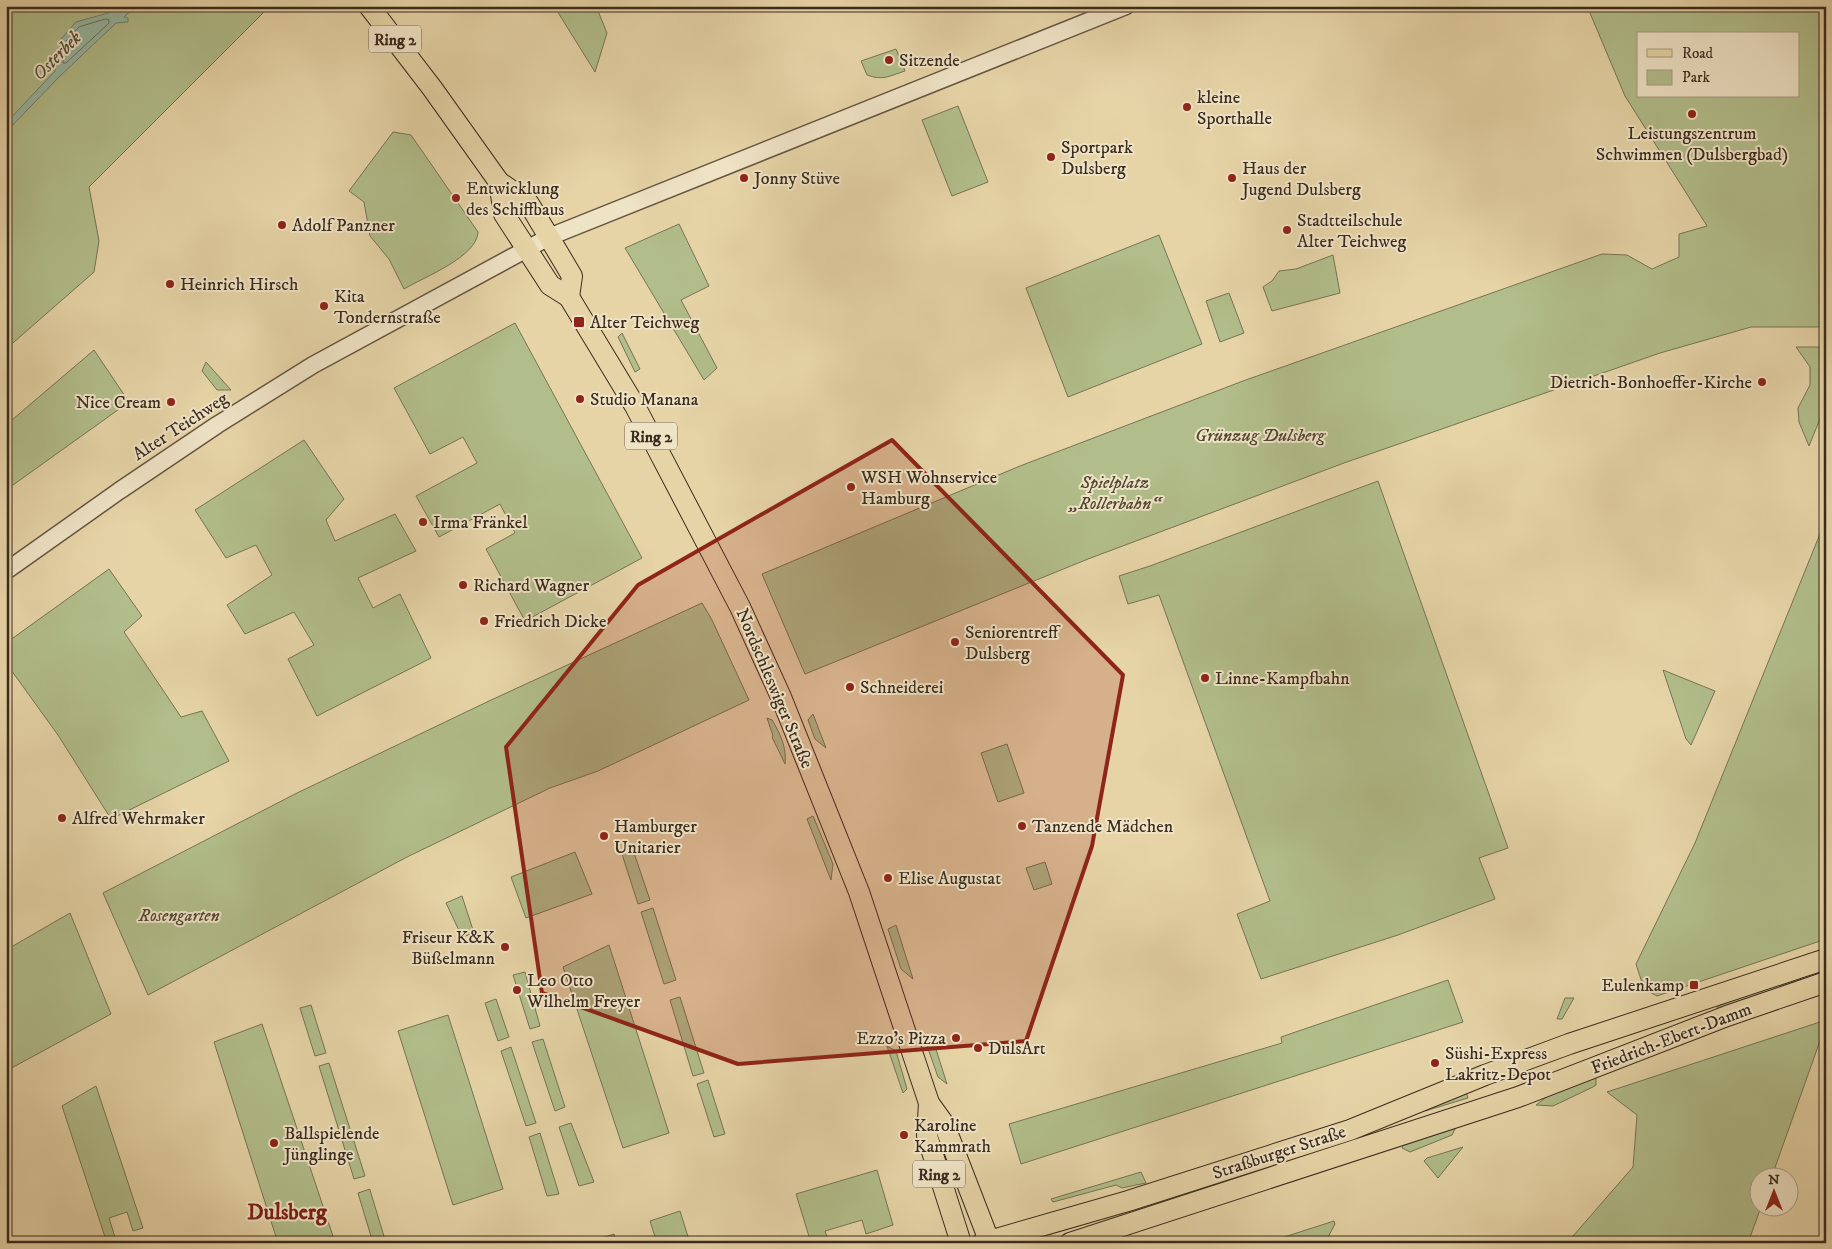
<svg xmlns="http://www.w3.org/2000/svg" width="1832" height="1249" font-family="'IM FELL DW Pica',serif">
<rect width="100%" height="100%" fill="#e6d4a7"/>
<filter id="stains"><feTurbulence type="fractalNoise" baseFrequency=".004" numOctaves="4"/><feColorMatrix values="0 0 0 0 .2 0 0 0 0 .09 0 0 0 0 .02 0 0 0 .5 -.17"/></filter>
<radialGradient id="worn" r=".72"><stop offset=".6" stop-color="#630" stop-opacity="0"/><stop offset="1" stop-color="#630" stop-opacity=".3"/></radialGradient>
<g fill="#b1bd8a" stroke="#767454" fill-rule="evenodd">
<polygon points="14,6 270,6 89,187 99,241 94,272 6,349 6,16"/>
<polygon points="554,6 596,6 607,33 595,72"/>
<path d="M1587 6H1826V327H1751L1660 353 1344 463 1088 559 805 674 762 574 1020 466 1243 381 1602 254 1627 255 1652 269 1679 257V234L1707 226 1625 96ZM1638 34H1798V96H1638Z"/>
<path d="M896 49 905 71C889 76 883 81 867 75L861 61Z"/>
<polygon points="958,106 988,182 952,196 922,120"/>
<path d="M393 132 411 135 478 232C477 257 424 277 404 289L389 259 370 236 364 202 349 191Z"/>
<polygon points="679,224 709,286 681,300 717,368 704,380 625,248"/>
<polygon points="1159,235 1202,344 1068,397 1026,288"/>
<polygon points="1333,255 1340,293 1272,311 1263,287 1272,281 1279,271 1296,269"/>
<polygon points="1229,293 1244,333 1220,342 1206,301"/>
<polygon points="515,323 642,558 525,621 486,549 515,533 500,504 439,537 416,496 477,463 463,437 430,454 394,388"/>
<polygon points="622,333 640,369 635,372 618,337"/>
<polygon points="1796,347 1826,347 1826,404 1809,446 1799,422 1798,408 1810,385 1810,367"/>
<polygon points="94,350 129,402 6,490 6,425"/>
<polygon points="206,362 231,390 217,390 202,371"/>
<polygon points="304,440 344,499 326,520 335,541 395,514 416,551 358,578 373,608 400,594 431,658 317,716 288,659 314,645 294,612 245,634 227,605 272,575 256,545 226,558 195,510"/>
<polygon points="1378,481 1508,848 1479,858 1495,899 1398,935 1261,979 1237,914 1270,901 1159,595 1128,604 1119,576 1150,566"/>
<polygon points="1826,519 1826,939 1657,996 1644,989 1636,964 1695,843"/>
<polygon points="109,569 142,616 124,632 181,717 202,711 229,761 111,819 58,735 6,663 6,643"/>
<polygon points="702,603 712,620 749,700 598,771 550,788 407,857 148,995 103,893 297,793 489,701"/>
<polygon points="1663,670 1715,691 1691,745 1686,739"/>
<polygon points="813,714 826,748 815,739 808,720"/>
<path d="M767 718 772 720C780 733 787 748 785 764L772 737 773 736Z"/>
<polygon points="1007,744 1024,793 998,802 981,753"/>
<polygon points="813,816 833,864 831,880 807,819"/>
<polygon points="632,847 650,900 638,904 621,851"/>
<polygon points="575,852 592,894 526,918 511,877"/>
<polygon points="1045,862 1052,884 1034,890 1026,868"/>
<polygon points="462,896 474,933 462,937 446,903"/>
<polygon points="653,908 676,980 664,984 641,912"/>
<polygon points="70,913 111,1014 6,1071 6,950"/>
<polygon points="896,925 913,979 901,969 888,929"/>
<polygon points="609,945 669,1133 623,1148 563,967"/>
<polygon points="1826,968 1826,973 1717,1009 1717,1007 1739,997"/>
<polygon points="525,972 540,1026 530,1029 513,975"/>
<polygon points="1448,980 1463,1022 1021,1164 1009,1124 1282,1043 1281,1037"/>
<polygon points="680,997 704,1073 693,1076 670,1000"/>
<polygon points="1565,998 1574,998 1562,1019 1557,1019"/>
<polygon points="496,999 509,1037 498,1041 485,1003"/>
<polygon points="311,1005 326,1053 315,1056 300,1008"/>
<polygon points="448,1015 503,1189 453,1205 398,1031"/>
<polygon points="1826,1020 1826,1024 1772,1176 1760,1176 1760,1206 1761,1207 1748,1243 1567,1243 1633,1167 1637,1115 1607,1092"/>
<polygon points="262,1024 333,1236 308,1243 278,1243 214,1042"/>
<polygon points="543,1039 565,1107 555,1111 532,1042"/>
<polygon points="933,1040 947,1084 938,1077 926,1043"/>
<polygon points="887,1046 896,1051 907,1089 903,1093"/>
<polygon points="511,1047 536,1123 526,1126 501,1051"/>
<polygon points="329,1063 365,1176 354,1179 319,1066"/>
<polygon points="1596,1075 1596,1085 1593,1087 1553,1106 1536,1105 1549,1095"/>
<polygon points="708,1080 725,1134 714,1137 697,1084"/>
<polygon points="96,1086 143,1228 133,1231 127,1212 109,1218 115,1237 106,1240 62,1106"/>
<polygon points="1466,1092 1468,1098 1425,1111 1425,1110"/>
<polygon points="1405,1117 1406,1118 1381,1127 1361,1138 1137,1213 1135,1210 1149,1203"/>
<polygon points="571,1123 594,1182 579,1186 559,1127"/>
<polygon points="1456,1127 1452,1135 1410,1152 1402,1148 1403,1144"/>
<polygon points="540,1133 559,1194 547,1196 529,1137"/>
<polygon points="1463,1147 1438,1178 1424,1161 1427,1158"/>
<polygon points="877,1170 893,1225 866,1234 862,1220 825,1231 829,1243 811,1243 796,1194"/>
<polygon points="1141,1172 1146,1183 1122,1188 1116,1185 1053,1202 1051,1199"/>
<polygon points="370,1189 370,1190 386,1243 373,1243 358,1193"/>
<polygon points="680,1211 690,1243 657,1243 650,1221"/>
<polygon points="1334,1221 1335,1224 1325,1243 1277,1243 1278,1239"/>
<polygon points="614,1234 616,1243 589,1243 589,1242"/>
</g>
<polygon fill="#97b8a3" stroke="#72806e" points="122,6 136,6 124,17 128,18 128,22 116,23 59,77 6,132 6,123 55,71 61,39 76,22 108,13"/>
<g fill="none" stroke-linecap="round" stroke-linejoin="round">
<polygon stroke="#687260" stroke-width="1" points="106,19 109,20 109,23 66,63 63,63 66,41 79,27"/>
<defs>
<polyline id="minor" points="6,571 119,491 217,425 313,365 549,237 1126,6"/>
<g id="major">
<polyline points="369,6 432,88 499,182 527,201 531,207 572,276 569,297"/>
<polyline points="499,182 504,214 550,285 569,297 635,406 740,607 781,697 859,892 929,1103 944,1124 990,1243"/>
<polyline points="929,1103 927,1136 961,1243"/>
<polyline points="982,1243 1128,1201 1350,1130 1485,1075 1569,1044 1826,959"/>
<polyline points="1070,1243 1518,1097 1727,1016 1826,982"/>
</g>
</defs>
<use href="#minor" stroke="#655540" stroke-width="19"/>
<use href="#major" stroke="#3a2b1e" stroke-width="22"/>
<use href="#minor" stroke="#efe3c6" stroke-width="16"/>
<use href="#major" stroke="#e6d4a7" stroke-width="20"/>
</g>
<path fill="#8f2418" fill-opacity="0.2" stroke="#8f2418" stroke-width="4" stroke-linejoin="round" d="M892 440 1123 675 1092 846 1026 1041 738 1064 542 993 506 747 638 585Z"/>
<g fill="#8f2418" stroke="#efe3c6" stroke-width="2">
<circle cx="889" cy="60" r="5"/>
<circle cx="1187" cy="107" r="5"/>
<circle cx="1692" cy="114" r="5"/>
<circle cx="1051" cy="157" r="5"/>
<circle cx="744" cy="178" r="5"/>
<circle cx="1232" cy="178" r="5"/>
<circle cx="456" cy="198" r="5"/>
<circle cx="282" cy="225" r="5"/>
<circle cx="1287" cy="230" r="5"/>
<circle cx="170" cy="284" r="5"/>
<circle cx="324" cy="306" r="5"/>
<rect x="573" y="316" width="12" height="12" rx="2.5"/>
<circle cx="1762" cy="382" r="5"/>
<circle cx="580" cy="399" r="5"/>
<circle cx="171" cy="402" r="5"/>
<circle cx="851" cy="487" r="5"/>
<circle cx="423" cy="522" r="5"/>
<circle cx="463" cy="585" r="5"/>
<circle cx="484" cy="621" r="5"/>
<circle cx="955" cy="642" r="5"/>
<circle cx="1205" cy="678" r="5"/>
<circle cx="850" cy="687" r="5"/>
<circle cx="62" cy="818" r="5"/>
<circle cx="1022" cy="826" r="5"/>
<circle cx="604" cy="836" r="5"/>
<circle cx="888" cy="878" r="5"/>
<circle cx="505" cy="947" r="5"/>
<rect x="1689" y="980" width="10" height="10" rx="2.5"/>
<circle cx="517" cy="990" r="5"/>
<circle cx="956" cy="1038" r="5"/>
<circle cx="978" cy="1048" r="5"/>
<circle cx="1435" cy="1063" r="5"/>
<circle cx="904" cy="1135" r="5"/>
<circle cx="274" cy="1143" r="5"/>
</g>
<g text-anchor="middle" stroke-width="4" stroke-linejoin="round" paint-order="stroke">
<g fill="#efe3c6" stroke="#706250" stroke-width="1">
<rect x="369" y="25.5" width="52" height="27" rx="4"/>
<rect x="625" y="422.5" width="52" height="27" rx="4"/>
<rect x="913" y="1160.5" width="52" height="27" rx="4"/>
</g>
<g font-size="16" font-weight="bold" fill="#3a2b1e">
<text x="395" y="45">Ring 2</text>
<text x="651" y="442">Ring 2</text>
<text x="939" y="1180">Ring 2</text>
</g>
<g font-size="18" fill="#3a2b1e" stroke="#efe3c6" text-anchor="start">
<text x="899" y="66">Sitzende</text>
<text x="1197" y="103">kleine<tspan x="1197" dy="21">Sporthalle</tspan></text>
<text x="1692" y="139" text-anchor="middle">Leistungszentrum<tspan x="1692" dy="21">Schwimmen (Dulsbergbad)</tspan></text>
<text x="1061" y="153">Sportpark<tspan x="1061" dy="21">Dulsberg</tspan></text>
<text x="1242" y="174">Haus der<tspan x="1242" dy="21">Jugend Dulsberg</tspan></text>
<text x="754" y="184">Jonny Stüve</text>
<text x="466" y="194">Entwicklung<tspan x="466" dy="21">des Schiffbaus</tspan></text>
<text x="1297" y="226">Stadtteilschule<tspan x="1297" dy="21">Alter Teichweg</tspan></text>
<text x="292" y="231">Adolf Panzner</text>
<text x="180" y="290">Heinrich Hirsch</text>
<text x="334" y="302">Kita<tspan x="334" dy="21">Tondernstraße</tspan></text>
<text x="590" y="328">Alter Teichweg</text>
<text x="1752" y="388" text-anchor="end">Dietrich-Bonhoeffer-Kirche</text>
<text x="590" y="405">Studio Manana</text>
<text x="161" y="408" text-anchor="end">Nice Cream</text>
<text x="861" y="483">WSH Wohnservice<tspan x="861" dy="21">Hamburg</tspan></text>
<text x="433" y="528">Irma Fränkel</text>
<text x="473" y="591">Richard Wagner</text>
<text x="494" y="627">Friedrich Dicke</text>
<text x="965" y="638">Seniorentreff<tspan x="965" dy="21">Dulsberg</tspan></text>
<text x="1215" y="684">Linne-Kampfbahn</text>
<text x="860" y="693">Schneiderei</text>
<text x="72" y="824">Alfred Wehrmaker</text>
<text x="614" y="832">Hamburger<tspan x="614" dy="21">Unitarier</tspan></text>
<text x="1032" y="832">Tanzende Mädchen</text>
<text x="898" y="884">Elise Augustat</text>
<text x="495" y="943" text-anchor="end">Friseur K&amp;K<tspan x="495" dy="21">Büßelmann</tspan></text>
<text x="527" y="986">Leo Otto<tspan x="527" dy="21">Wilhelm Freyer</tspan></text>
<text x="1684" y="991" text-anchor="end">Eulenkamp</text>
<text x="946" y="1044" text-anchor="end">Ezzo's Pizza</text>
<text x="988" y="1054">DulsArt</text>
<text x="1445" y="1059">Süshi-Express<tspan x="1445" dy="21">Lakritz-Depot</tspan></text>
<text x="914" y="1131">Karoline<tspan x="914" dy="21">Kammrath</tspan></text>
<text x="284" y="1139">Ballspielende<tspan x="284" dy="21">Jünglinge</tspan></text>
</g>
<g font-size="18" fill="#3a2b1e" stroke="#efe3c6">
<text transform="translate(180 426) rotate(-33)" y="6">Alter Teichweg</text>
<text transform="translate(775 688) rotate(67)" y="6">Nordschleswiger Straße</text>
<text transform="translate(1671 1038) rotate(-21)" y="6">Friedrich-Ebert-Damm</text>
<text transform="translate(1279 1152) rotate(-18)" y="6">Straßburger Straße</text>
</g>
<g font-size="18" font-style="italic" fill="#524834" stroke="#efe3c6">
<text x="1260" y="441">Grünzug Dulsberg</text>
<text x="1115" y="488">Spielplatz<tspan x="1115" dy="21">„Rollerbahn“</tspan></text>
<text x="179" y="921">Rosengarten</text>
</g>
<g font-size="19" font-style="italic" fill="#514e3f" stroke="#efe3c6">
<text transform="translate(56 55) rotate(-45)" y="7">Osterbek</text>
</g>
<g font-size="22" font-weight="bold" fill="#7a1f14" stroke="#efe3c6">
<text x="287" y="1219">Dulsberg</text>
</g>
</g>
<rect width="1832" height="1249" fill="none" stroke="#e6d4a7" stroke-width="25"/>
<rect x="8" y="8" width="1817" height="1234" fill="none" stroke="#3a2b1e" stroke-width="2.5"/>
<rect x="12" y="12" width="1807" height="1224" fill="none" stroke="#3a2b1e"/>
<rect x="1637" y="32" width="162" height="65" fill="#efe3c6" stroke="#a79983"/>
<rect x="1647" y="49" width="25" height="8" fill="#e6d4a7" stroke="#a79983"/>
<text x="1682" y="58" font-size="15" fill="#3a2b1e">Road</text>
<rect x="1647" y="70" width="25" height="15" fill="#b1bd8a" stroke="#a79983"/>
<text x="1682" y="82" font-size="15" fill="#3a2b1e">Park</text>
<g transform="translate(1774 1192)"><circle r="24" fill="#efe3c6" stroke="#a79983"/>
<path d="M0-4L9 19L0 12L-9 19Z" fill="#8f2418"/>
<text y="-8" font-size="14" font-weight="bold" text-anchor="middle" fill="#3a2b1e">N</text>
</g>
<rect width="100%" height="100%" filter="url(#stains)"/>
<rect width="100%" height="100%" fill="url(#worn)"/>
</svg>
